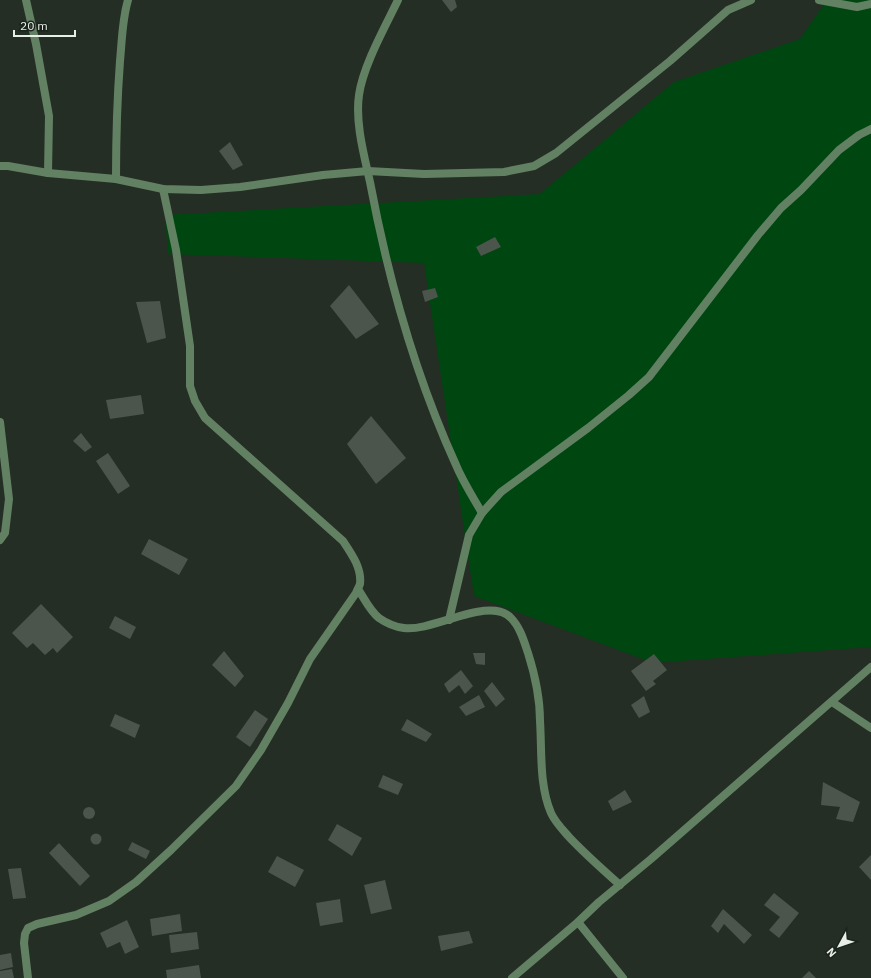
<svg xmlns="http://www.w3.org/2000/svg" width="871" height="978" font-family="'IBM Plex Sans',sans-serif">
<rect width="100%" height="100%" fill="#252e25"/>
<polygon fill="#004610" points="827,0 871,0 871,647 653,663 474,596 424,263 168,254 165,215 540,194 674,82 800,39"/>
<g fill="#4b554b">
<polygon points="442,0 455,0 457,7 451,12"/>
<polygon points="230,142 243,165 233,170 219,151"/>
<polygon points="495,237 501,247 481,256 476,247"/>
<polygon points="349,285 379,324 356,339 330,306"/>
<polygon points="435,288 438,297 425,302 422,291"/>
<polygon points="160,301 166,338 147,343 136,302"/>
<polygon points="141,395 144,414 110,419 106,400"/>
<polygon points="371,416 406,458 376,484 347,444"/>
<polygon points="81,433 92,447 85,452 73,441"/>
<polygon points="108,453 130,486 118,494 96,461"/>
<polygon points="149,539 188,559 179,575 141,554"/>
<polygon points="41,604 73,637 57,653 53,648 45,655 33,643 27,648 12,633"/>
<polygon points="115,616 136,627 130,639 109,628"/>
<polygon points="224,651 244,676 235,687 212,665"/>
<polygon points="473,653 485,653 485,665 476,664"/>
<polygon points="654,654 667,670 653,681 656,684 646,691 631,671"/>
<polygon points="461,670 473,686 465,694 459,685 449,693 444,684"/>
<polygon points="492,682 505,699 496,707 484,691"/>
<polygon points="479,695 485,707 466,716 459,707"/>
<polygon points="644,696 650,712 639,718 631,705"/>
<polygon points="255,710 268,719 250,747 236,737"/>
<polygon points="115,714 140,725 135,738 110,726"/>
<polygon points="407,719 432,734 426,742 401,730"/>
<polygon points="383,775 403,784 398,795 378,787"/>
<polygon points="823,782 860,802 853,822 836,819 840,807 821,805"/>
<polygon points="625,790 632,802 613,811 608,801"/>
<circle cx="89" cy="813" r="6"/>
<polygon points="337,824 362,838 352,856 328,840"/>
<circle cx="96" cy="839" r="5.5"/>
<polygon points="132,842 150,851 146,859 128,850"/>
<polygon points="59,843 90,876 80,886 49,853"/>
<polygon points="871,855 871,880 859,867"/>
<polygon points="277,856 304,870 295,887 268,872"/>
<polygon points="21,868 26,898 13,899 8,869"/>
<polygon points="385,880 392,909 371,914 364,885"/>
<polygon points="774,893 799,913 779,938 769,930 780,917 764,905"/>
<polygon points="340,899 343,922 320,926 316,903"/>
<polygon points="723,909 752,935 744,944 724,924 718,933 711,926"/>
<polygon points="180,914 182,931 152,936 150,919"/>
<polygon points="127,920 139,947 125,954 120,942 107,948 100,933"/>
<polygon points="469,931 473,943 441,951 438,936"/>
<polygon points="197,932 199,949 171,953 169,935"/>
<polygon points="11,953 13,967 0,970 0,955"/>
<polygon points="199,965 201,978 167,978 166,970"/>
<polygon points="12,969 14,978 0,978 0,971"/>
<polygon points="809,971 816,978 802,978"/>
</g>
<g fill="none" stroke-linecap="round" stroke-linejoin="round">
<g stroke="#628163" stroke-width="8">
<polyline points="26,0 36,44 49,116 48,173"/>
<path d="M398 0C385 27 363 66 359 95 355 122 364 155 370 182 388 278 415 375 456 465 463 482 473 497 482 513"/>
<polyline points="819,0 857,7 871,4"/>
<polyline points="0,166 8,166 48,173 116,179 163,189 201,190 240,187 323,175 368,171 424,174 504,172 534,166 556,153 670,61 728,10 751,0"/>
<path d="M116 179C116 140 117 101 120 61 122 41 122 20 128 0"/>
<polyline points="0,422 9,499 5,533 0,540"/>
<path d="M358 589C364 598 370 611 379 618 386 623 396 627 404 628 433 632 490 595 511 618 520 627 524 641 528 653 535 675 540 697 540 721 542 751 539 785 551 813 555 822 563 830 569 837 585 854 602 869 620 885"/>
<polyline points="449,620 469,535 482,513 501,492 588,428 629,395 649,377 758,235 781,208 801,190 839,150 859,135 871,129"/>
<polyline points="832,702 871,728"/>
<polyline points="578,922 623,978"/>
<path d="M28 978 24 943 25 934 28 928 37 924 76 915 109 901 136 882 171 850 236 786 261 750 288 703 310 659 356 593C357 590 359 587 360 584 362 568 351 553 343 541L205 418 195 401 190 386V346L176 250 163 189"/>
<polyline points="512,978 578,922 599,902 651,859 871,667"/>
</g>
</g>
<g transform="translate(839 946) rotate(230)" stroke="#1b241c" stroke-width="3" paint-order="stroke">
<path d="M0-3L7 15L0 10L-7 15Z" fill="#e8eee8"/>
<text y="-6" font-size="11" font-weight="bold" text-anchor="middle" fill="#e8eee8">N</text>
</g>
<path d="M14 30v6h61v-6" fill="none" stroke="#e8eee8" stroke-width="2"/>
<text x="20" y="30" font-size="12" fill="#e8eee8" stroke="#1b241c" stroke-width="3" paint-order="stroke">20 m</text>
</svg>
